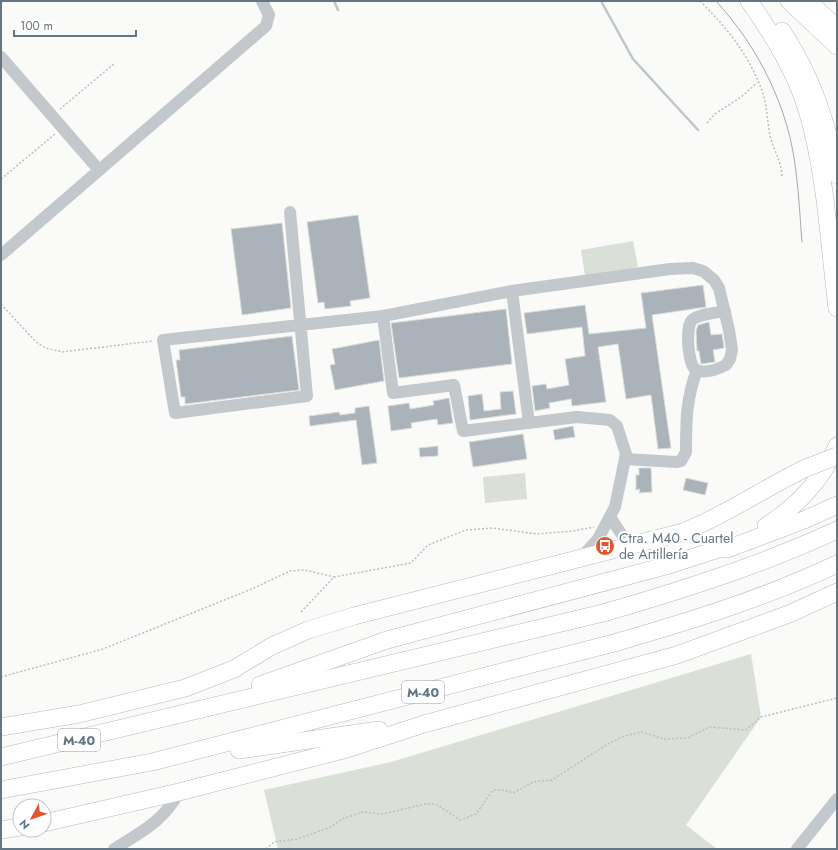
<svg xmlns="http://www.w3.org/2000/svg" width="838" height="850" font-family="Jost,sans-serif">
<rect width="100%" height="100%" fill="#fafaf8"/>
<g fill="#dadfd7">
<polygon points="633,241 638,267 585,276 581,250"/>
<polygon points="525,473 527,499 485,503 483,477"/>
<polygon points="751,654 761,717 686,825 717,849 278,849 264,790 391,762"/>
</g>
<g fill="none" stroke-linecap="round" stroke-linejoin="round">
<g stroke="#bbc7cb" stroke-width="2.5">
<polyline points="334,1 338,10"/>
<polyline points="601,1 633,59 698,130"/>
</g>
</g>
<g fill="#aab3b9" stroke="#dcdcda">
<polygon points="358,215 370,298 350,301 351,306 325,309 324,302 318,303 307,222"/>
<polygon points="282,223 291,308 242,315 231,229"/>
<polygon points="703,285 706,307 652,315 671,448 658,449 651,395 626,399 618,344 598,347 606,402 572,406 571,399 549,403 550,408 535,411 532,386 546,384 547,389 569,385 565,359 585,356 582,327 527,334 524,313 585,305 589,334 646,328 641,293"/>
<polygon points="506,309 512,364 399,378 391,323"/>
<polygon points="709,322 711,335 722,334 724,348 713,350 715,362 701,364 699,351 697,351 696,331 698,325"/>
<polygon points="292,336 299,390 185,404 185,397 181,397 176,360 180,360 179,350"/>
<polygon points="379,340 384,381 335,390 330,365 335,364 332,349"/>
<polygon points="513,391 516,414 470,420 468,396 482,394 484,411 501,409 500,392"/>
<polygon points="449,398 453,423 438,425 437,419 411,423 412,428 391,431 388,406 409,403 410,409 434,405 433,401"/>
<polygon points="369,406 377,463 362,465 356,420 310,426 309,416 339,412 340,415 355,413 355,408"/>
<polygon points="573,426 575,437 555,440 553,430"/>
<polygon points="523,434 527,459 473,467 469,442"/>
<polygon points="438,446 438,456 420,457 419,448"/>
<polygon points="639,468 651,468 652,492 639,493 640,489 636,490 636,475 639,475"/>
<polygon points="686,478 708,483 705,495 683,490"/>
</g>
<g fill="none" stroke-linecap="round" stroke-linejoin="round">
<defs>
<g id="highway">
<path d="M749 1C773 35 796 72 808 113 826 176 829 243 837 308"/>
<polyline points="789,1 837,46"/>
<polyline points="808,1 837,28"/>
<path d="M782 31C811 75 828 123 837 175"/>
<path d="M766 526C798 506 821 481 837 446"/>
<polyline points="260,685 387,640 669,565 719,549 727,549 804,520 837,505"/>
<path d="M1 727 79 714 185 688 234 669 272 646 308 630 354 616 683 532C726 515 764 488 806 468"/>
<polyline points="239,750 379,730"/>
<path d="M1 757 603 613C683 590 761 565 837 530"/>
<path d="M1 790 152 762 614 643C690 621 765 598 837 564"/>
<polyline points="44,823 179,792 347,749 424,724 677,655 789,614 837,592"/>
<polyline points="1,830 20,827"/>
</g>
</defs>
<use href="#highway" stroke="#b4b9bd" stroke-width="18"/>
<g stroke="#bbbfc2" stroke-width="1.5" stroke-dasharray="2 2" stroke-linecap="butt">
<path d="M700 1C726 27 747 52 761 88 767 103 767 120 770 136 774 151 781 160 782 176"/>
<polyline points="60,109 115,63"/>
<polyline points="707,123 715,114 741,97 757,83"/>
<polyline points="1,179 55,134"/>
<polyline points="1,304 36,342 46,348 62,352 153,341"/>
<polyline points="301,612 334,577 411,563 428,545 466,530 493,528 537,534 573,531 594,527"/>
<polyline points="1,677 103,649 254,588 290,571 305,570 334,577"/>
<polyline points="191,849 198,849"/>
<polyline points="266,849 274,842 297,839 331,827 342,819 362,812 383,814 425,804 436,804 460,820 476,814 493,790 504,790 513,793 533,782 552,780 606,745 624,736 642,732 664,739 688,738 709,727 746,730 761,717 837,698"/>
</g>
<g stroke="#c3c8cc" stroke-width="12">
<polyline points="1,57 99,170"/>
<path d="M290 212 307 396 175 413 163 340 383 316 512 291 670 269 693 268 703 271 714 280 719 288 729 330 732 350 730 359 726 365C718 369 705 374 696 370 688 366 685 327 692 320 699 314 716 313 725 311"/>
<polyline points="1,255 266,26 269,15 262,1"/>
<polyline points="512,291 529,423"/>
<polyline points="383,316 393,393 454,385 463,431 577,417 610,420 617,426 626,454 615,507 598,539 580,559"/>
<path d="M625 459 676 462 681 461 686 452C686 422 686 399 697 370"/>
<polyline points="610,517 622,535 634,544"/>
<path d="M114 849C141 832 163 822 179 792"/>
<polyline points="797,849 837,799"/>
</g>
<use href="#highway" stroke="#fff" stroke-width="17"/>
<path stroke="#a2aab0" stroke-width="1" d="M716 1C759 48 789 108 796 172 799 195 800 218 802 242"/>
<defs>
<polyline id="highway-bridge" points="806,468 837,456"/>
</defs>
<use href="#highway-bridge" stroke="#b4b9bd" stroke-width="18" stroke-linecap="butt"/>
<use href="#highway-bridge" stroke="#fff" stroke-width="17"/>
</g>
<defs>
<symbol id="bus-disc" viewBox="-11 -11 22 22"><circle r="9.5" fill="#e4572e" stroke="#fff"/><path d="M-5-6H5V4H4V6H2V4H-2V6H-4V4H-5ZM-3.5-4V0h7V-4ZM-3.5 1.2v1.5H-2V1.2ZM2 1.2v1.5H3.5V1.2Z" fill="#fff"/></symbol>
</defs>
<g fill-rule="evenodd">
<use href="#bus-disc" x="594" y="535" width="22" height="22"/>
</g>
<g text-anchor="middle" stroke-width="4" stroke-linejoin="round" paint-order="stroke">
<g fill="#fff" stroke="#939fa8" stroke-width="1">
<rect x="402" y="681" width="42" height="22" rx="3"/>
<rect x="58" y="729" width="42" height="22" rx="3"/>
</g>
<g font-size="13" font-weight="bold" fill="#657683">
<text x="423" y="697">M-40</text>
<text x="79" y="745">M-40</text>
</g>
<g font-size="14" fill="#657683" stroke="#fff" text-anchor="start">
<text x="619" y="543">Ctra. M40 - Cuartel<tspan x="619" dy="16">de Artillería</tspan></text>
</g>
</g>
<rect width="838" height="850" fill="none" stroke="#657683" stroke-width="4"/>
<g transform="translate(32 818) rotate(230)"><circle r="19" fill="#ffffff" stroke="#c1c8cd"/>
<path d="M0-3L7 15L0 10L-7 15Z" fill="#e4572e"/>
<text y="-6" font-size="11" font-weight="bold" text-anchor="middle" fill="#657683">N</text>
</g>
<path d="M14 30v6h122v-6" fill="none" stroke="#657683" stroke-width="2"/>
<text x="20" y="30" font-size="12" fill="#657683" stroke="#ffffff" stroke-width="3" paint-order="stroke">100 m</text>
</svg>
